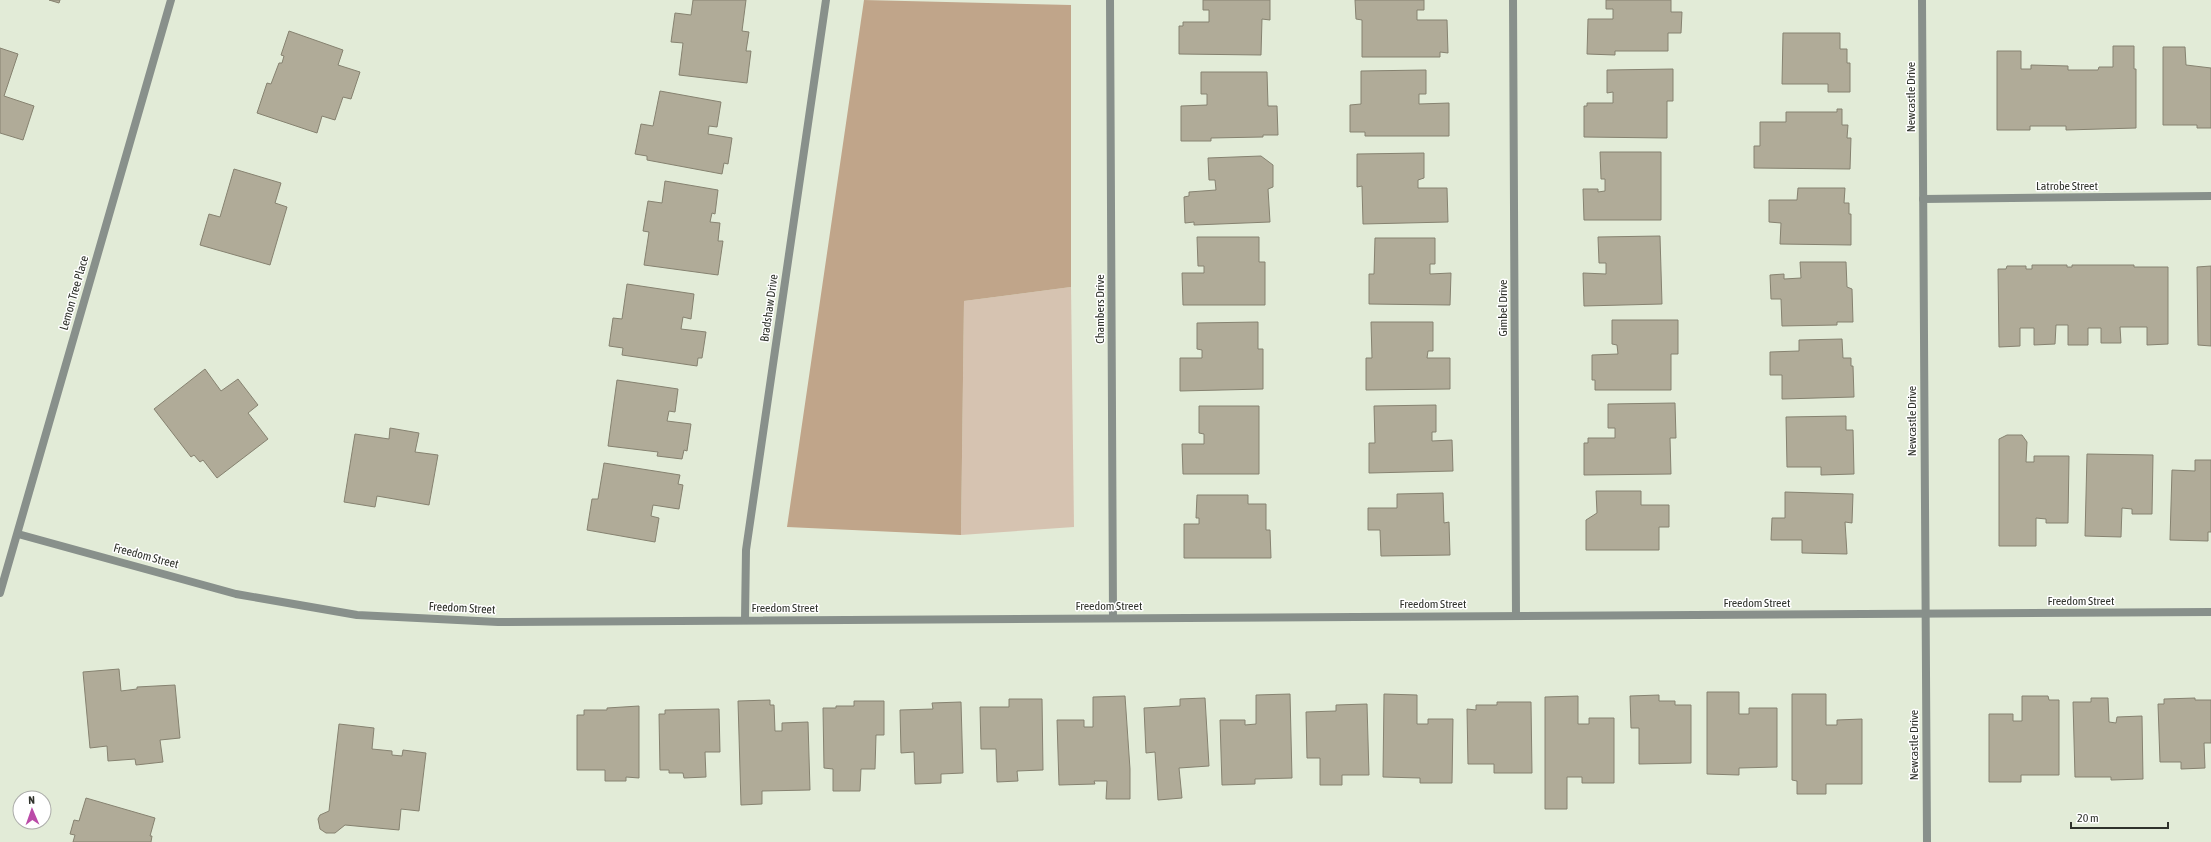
<svg xmlns="http://www.w3.org/2000/svg" width="2211" height="842" font-family="'Asap Condensed',sans-serif">
<rect width="100%" height="100%" fill="#e2ebd7"/>
<polygon fill="#d6c3b1" points="1071,287 1074,527 961,535 964,301"/>
<polygon fill="#c0a58a" points="864,0 1071,5 1071,287 964,301 961,535 787,527"/>
<g fill="#b0ab98" stroke="#868270">
<polygon points="49,0 60,0 59,3"/>
<polygon points="693,0 746,0 742,31 749,32 746,51 751,51 747,83 679,75 683,43 671,42 675,13 691,15"/>
<polygon points="1203,0 1270,0 1270,20 1262,19 1261,55 1179,54 1179,26 1183,26 1183,22 1209,22 1209,10 1203,10"/>
<polygon points="1355,0 1424,0 1424,10 1417,10 1417,20 1447,20 1448,53 1440,52 1440,57 1362,57 1362,20 1356,19"/>
<polygon points="1606,0 1671,0 1671,12 1682,12 1681,33 1668,33 1668,51 1615,51 1615,55 1587,54 1588,19 1613,19 1613,9 1606,9"/>
<polygon points="289,31 343,50 338,65 360,72 351,99 343,97 335,120 322,116 317,133 257,113 267,83 271,84 279,63 282,63 284,56 281,55"/>
<polygon points="1783,33 1840,33 1840,49 1847,49 1847,63 1850,63 1850,92 1828,92 1828,84 1782,84"/>
<polygon points="2113,46 2134,46 2134,69 2136,69 2136,128 2066,130 2066,126 2030,126 2030,130 1997,130 1997,51 2021,51 2021,69 2031,69 2031,65 2068,66 2068,70 2098,70 2099,67 2113,67"/>
<polygon points="2163,47 2185,47 2186,65 2211,68 2211,128 2197,128 2197,125 2163,125"/>
<polygon points="0,48 18,54 4,96 34,106 23,140 0,133"/>
<polygon points="1673,69 1673,101 1667,101 1667,138 1584,137 1584,106 1587,106 1587,103 1613,103 1613,92 1607,93 1607,70"/>
<polygon points="1426,70 1426,94 1419,94 1419,104 1449,103 1449,136 1365,136 1365,132 1350,132 1350,105 1361,104 1361,71"/>
<polygon points="1201,72 1267,72 1268,106 1277,106 1278,135 1263,135 1263,137 1211,138 1211,141 1181,141 1181,106 1207,105 1207,94 1201,94"/>
<polygon points="660,91 721,102 717,127 709,126 708,134 732,138 728,164 724,163 722,174 647,160 647,156 635,154 641,124 653,126"/>
<polygon points="1837,109 1842,109 1842,125 1848,125 1847,138 1851,138 1850,169 1754,168 1754,146 1760,146 1760,122 1786,122 1786,112 1837,112"/>
<polygon points="1600,152 1661,152 1661,220 1584,220 1583,189 1598,189 1598,192 1605,191 1605,179 1601,179"/>
<polygon points="1424,153 1424,178 1418,180 1418,188 1447,188 1448,222 1363,224 1362,186 1357,187 1357,154"/>
<polygon points="1261,156 1273,165 1273,187 1268,189 1270,222 1194,225 1194,222 1185,223 1184,197 1189,196 1189,192 1216,190 1215,180 1209,180 1208,158"/>
<polygon points="234,169 281,183 275,203 287,207 270,265 200,245 209,214 220,217"/>
<polygon points="665,181 718,190 715,214 712,213 710,222 720,223 718,241 723,241 718,275 644,265 649,232 643,231 648,201 662,203"/>
<polygon points="1798,188 1845,188 1844,203 1849,203 1849,214 1851,214 1851,245 1780,244 1781,223 1769,222 1769,200 1797,200"/>
<polygon points="1660,236 1662,304 1584,306 1583,273 1606,274 1606,263 1599,263 1598,237"/>
<polygon points="1197,237 1259,237 1259,262 1265,262 1265,305 1183,305 1182,273 1204,273 1204,266 1198,266"/>
<polygon points="1375,238 1435,238 1435,264 1430,264 1430,274 1451,273 1450,305 1369,304 1369,274 1374,274"/>
<polygon points="1800,262 1846,262 1847,287 1852,289 1853,322 1837,322 1837,325 1782,326 1781,299 1771,299 1770,275 1784,274 1784,279 1801,278"/>
<polygon points="2032,265 2067,265 2067,267 2072,267 2072,265 2134,265 2134,267 2168,267 2168,344 2147,345 2147,327 2120,327 2121,343 2101,343 2101,328 2088,328 2088,345 2068,345 2068,325 2056,325 2055,344 2034,345 2034,328 2020,328 2020,346 1999,347 1998,269 2006,269 2007,266 2026,266 2026,269 2032,269"/>
<polygon points="2211,266 2211,346 2198,345 2197,267"/>
<polygon points="627,284 694,294 691,319 683,317 681,329 706,332 702,358 698,358 697,366 622,355 623,348 609,346 613,318 622,319"/>
<polygon points="1612,320 1678,320 1678,354 1671,354 1671,390 1595,390 1595,380 1592,380 1592,355 1618,354 1617,345 1612,344"/>
<polygon points="1258,322 1258,349 1263,349 1263,389 1180,391 1180,358 1202,358 1202,350 1197,349 1197,323"/>
<polygon points="1371,322 1433,322 1433,351 1428,351 1427,358 1450,358 1450,389 1366,390 1366,358 1372,358"/>
<polygon points="1842,339 1843,358 1851,358 1851,366 1853,366 1854,397 1782,399 1782,375 1770,375 1770,352 1799,351 1799,340"/>
<polygon points="205,369 221,391 238,379 258,405 248,413 268,439 217,478 203,460 200,462 194,455 191,457 154,409"/>
<polygon points="617,380 678,389 675,412 669,411 667,421 691,424 687,451 684,450 682,459 657,456 658,452 608,446"/>
<polygon points="1675,403 1676,438 1670,438 1671,474 1584,475 1584,443 1588,443 1588,438 1615,438 1615,428 1608,428 1608,404"/>
<polygon points="1436,405 1436,432 1432,432 1432,441 1452,440 1453,471 1369,473 1369,443 1375,443 1374,406"/>
<polygon points="1199,406 1259,406 1259,474 1183,474 1182,444 1204,444 1204,434 1199,433"/>
<polygon points="1846,416 1846,430 1853,430 1854,474 1821,475 1821,467 1787,467 1786,417"/>
<polygon points="390,428 419,433 415,452 438,455 429,505 377,496 375,507 344,502 355,434 389,439"/>
<polygon points="2007,435 2022,435 2027,442 2026,462 2034,462 2034,456 2069,456 2068,523 2046,523 2046,519 2036,518 2036,546 1999,546 1999,439"/>
<polygon points="2087,454 2153,455 2152,514 2132,514 2132,509 2122,508 2121,537 2085,536"/>
<polygon points="2195,460 2211,460 2211,532 2208,532 2208,541 2170,540 2172,470 2195,471"/>
<polygon points="604,463 680,475 678,484 683,485 679,509 653,505 651,516 659,518 655,542 587,530 592,499 598,499"/>
<polygon points="1596,491 1641,491 1641,505 1669,505 1669,527 1659,527 1659,550 1586,550 1586,520 1597,513"/>
<polygon points="1785,492 1853,494 1852,523 1845,522 1847,554 1802,553 1802,540 1771,540 1772,518 1785,518"/>
<polygon points="1443,493 1444,523 1449,522 1450,555 1381,556 1380,530 1368,530 1368,508 1397,508 1397,494"/>
<polygon points="1197,495 1248,495 1248,504 1266,504 1266,530 1270,530 1271,558 1184,558 1184,524 1199,524 1199,518 1196,518"/>
<polygon points="119,669 121,691 137,689 137,687 175,685 180,738 160,740 163,762 136,765 135,759 108,761 107,746 90,748 83,672"/>
<polygon points="1707,692 1739,692 1739,714 1749,714 1749,708 1777,708 1777,767 1739,768 1739,775 1707,774"/>
<polygon points="1290,694 1292,778 1255,779 1255,784 1222,785 1220,720 1245,720 1245,725 1256,724 1256,695"/>
<polygon points="1384,694 1417,695 1417,724 1428,724 1428,719 1453,719 1452,783 1420,783 1420,778 1383,777"/>
<polygon points="1792,694 1826,694 1826,725 1837,725 1837,720 1862,719 1862,784 1826,784 1826,794 1797,794 1797,781 1792,780"/>
<polygon points="1659,695 1659,701 1675,701 1675,705 1691,705 1691,763 1639,764 1639,728 1631,728 1630,696"/>
<polygon points="1125,696 1130,769 1130,799 1106,799 1107,781 1094,781 1095,784 1059,785 1057,720 1084,720 1084,727 1093,727 1093,697"/>
<polygon points="1578,696 1578,724 1589,724 1589,718 1614,718 1614,783 1582,783 1582,777 1567,777 1567,809 1545,809 1545,697"/>
<polygon points="2022,696 2048,696 2049,700 2059,700 2059,775 2021,775 2021,782 1989,782 1989,714 2013,714 2013,721 2022,721"/>
<polygon points="1205,698 1209,766 1179,768 1182,798 1158,800 1155,752 1146,753 1144,708 1180,706 1180,699"/>
<polygon points="2091,698 2108,698 2109,722 2116,723 2117,717 2142,716 2143,779 2111,780 2111,777 2075,777 2073,702 2091,702"/>
<polygon points="2195,698 2195,700 2211,700 2211,743 2204,743 2205,768 2181,769 2181,762 2160,762 2158,704 2164,704 2164,699"/>
<polygon points="1009,699 1042,699 1043,770 1017,771 1018,781 997,782 996,749 981,749 980,707 1009,707"/>
<polygon points="770,700 770,705 774,705 775,731 782,731 782,723 808,722 810,790 762,791 762,804 741,805 738,701"/>
<polygon points="854,701 884,701 884,735 876,735 875,769 861,769 860,791 833,791 833,769 824,768 823,708 836,708 836,706 854,706"/>
<polygon points="961,702 963,773 941,774 941,783 915,784 914,752 901,753 900,710 933,709 932,703"/>
<polygon points="1497,702 1531,702 1532,773 1494,773 1494,764 1468,764 1467,709 1476,710 1476,705 1497,705"/>
<polygon points="1367,704 1369,775 1342,775 1342,785 1320,785 1320,758 1307,758 1306,712 1336,711 1336,705"/>
<polygon points="639,706 639,778 626,777 626,781 605,781 605,770 577,770 577,715 584,715 584,710 607,710 607,708"/>
<polygon points="719,709 720,752 705,752 706,777 684,778 683,773 669,773 669,770 660,770 659,714 665,714 665,710"/>
<polygon points="339,724 374,728 372,749 392,751 392,755 402,756 403,750 426,753 419,811 401,809 399,830 345,825 335,833 326,833 320,829 318,819 320,815 329,811"/>
<polygon points="86,798 155,818 150,836 152,836 151,842 73,842 75,835 70,834 74,820 79,821"/>
</g>
<g fill="none" stroke-linecap="round" stroke-linejoin="round">
<g stroke="#88908b" stroke-width="8">
<polyline points="1110,0 1113,618"/>
<polyline points="1513,0 1516,616"/>
<polyline points="1922,0 1927,842"/>
<polyline points="1923,199 2211,196"/>
<polyline points="18,534 236,594 357,615 498,622 2211,612"/>
<polyline points="0,593 171,0"/>
<polyline points="745,620 746,550 826,0"/>
</g>
</g>
<g text-anchor="middle" stroke-width="3" stroke-linejoin="round" paint-order="stroke">
<g font-size="12" fill="#2f322b" stroke="#fff">
<text transform="translate(1911 97) rotate(-90)" y="4">Newcastle Drive</text>
<text x="2067" y="190">Latrobe Street</text>
<text transform="translate(74 293) rotate(-74)" y="4">Lemon Tree Place</text>
<text transform="translate(769 308) rotate(-82)" y="4">Bradshaw Drive</text>
<text transform="translate(1503 308) rotate(-90)" y="4">Gimbel Drive</text>
<text transform="translate(1100 309) rotate(-90)" y="4">Chambers Drive</text>
<text transform="translate(1912 421) rotate(-90)" y="4">Newcastle Drive</text>
<text transform="translate(146 556) rotate(15)" y="4">Freedom Street</text>
<text x="2081" y="605">Freedom Street</text>
<text x="1757" y="607">Freedom Street</text>
<text x="1433" y="608">Freedom Street</text>
<text x="1109" y="610">Freedom Street</text>
<text transform="translate(462 608) rotate(3)" y="4">Freedom Street</text>
<text x="785" y="612">Freedom Street</text>
<text transform="translate(1914 745) rotate(-90)" y="4">Newcastle Drive</text>
</g>
</g>
<g transform="translate(32 810) rotate(358)"><circle r="19" fill="#ffffff" stroke="#acadaa"/>
<path d="M0-3L7 15L0 10L-7 15Z" fill="#bb4ba8"/>
<text y="-6" font-size="11" font-weight="bold" text-anchor="middle" fill="#2f322b">N</text>
</g>
<path d="M2071 822v6h97v-6" fill="none" stroke="#2f322b" stroke-width="2"/>
<text x="2077" y="822" font-size="12" fill="#2f322b" stroke="#ffffff" stroke-width="3" paint-order="stroke">20 m</text>
</svg>
